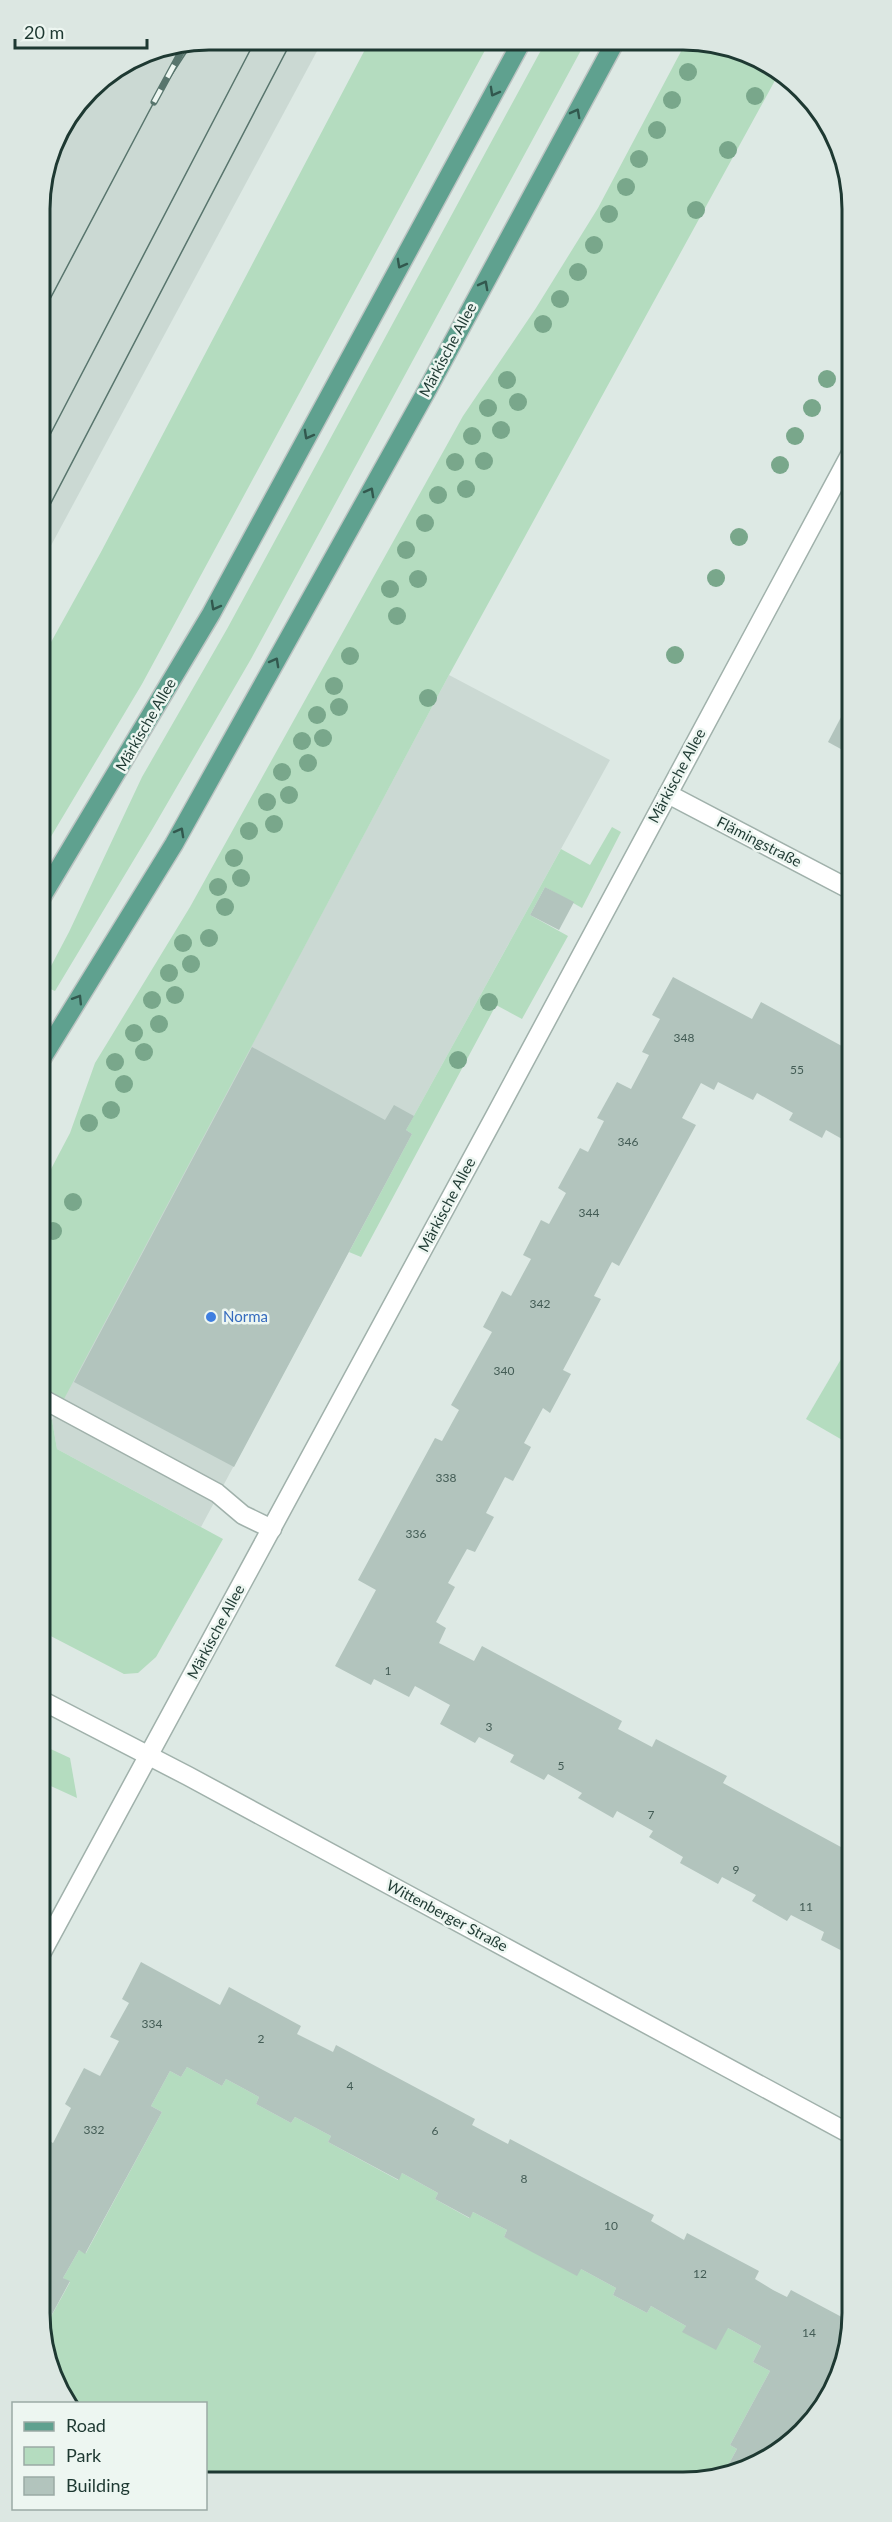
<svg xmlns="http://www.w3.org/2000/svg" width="892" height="2522" font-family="Lato,sans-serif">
<rect width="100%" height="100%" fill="#dde9e4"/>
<g fill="#cbd9d3">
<polygon points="208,39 323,40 40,566 39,197 56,134 96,81 144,52"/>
<polygon points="449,675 610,760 406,1130 412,1134 201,1527 57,1449 52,1420"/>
</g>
<g fill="#b4dcbf">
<polygon points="370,40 490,41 142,684 40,855 40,662 101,552"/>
<polygon points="546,41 586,41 251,659 153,828 55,991 41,985 69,932 142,777 227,629"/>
<polygon points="686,42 717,42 778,75 449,675 64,1399 41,1386 41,1188 70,1133 95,1063 190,907 463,416 536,308 598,208"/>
<polygon points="612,827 621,832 582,908 545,887 530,915 568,936 522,1019 496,1005 361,1257 349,1252 412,1134 406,1130 561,849 590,865"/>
<polygon points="851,1342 851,1445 806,1419"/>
<polygon points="41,1414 52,1420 57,1449 223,1539 156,1657 138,1673 124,1674 41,1631"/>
<polygon points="42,1745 70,1758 77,1798 42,1782"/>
<polygon points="187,2067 222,2086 226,2079 259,2097 256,2104 291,2123 295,2117 331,2136 328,2142 398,2180 402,2173 438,2193 435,2199 469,2218 473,2212 507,2230 504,2237 581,2269 616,2288 613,2295 647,2313 651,2306 686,2326 683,2332 728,2328 761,2346 753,2362 770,2371 730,2445 737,2449 721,2478 206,2480 206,2404 73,2403 42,2347 42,2333 70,2282 63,2278 79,2250 86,2253 162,2112 151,2106 170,2071 181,2077"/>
</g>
<g fill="#b2c4bd">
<polygon points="850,700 850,754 828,742"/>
<polygon points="545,887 574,902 559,930 530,915"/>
<polygon points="673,977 752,1019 761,1002 851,1051 851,1144 826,1130 822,1138 789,1120 793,1113 757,1093 753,1100 718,1082 714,1090 701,1083 682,1118 696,1125 619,1266 612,1262 594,1296 601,1299 563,1370 571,1374 550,1413 543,1408 524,1443 531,1447 513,1481 505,1477 486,1513 494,1517 475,1552 467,1549 448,1583 455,1587 436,1622 446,1628 439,1643 474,1661 482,1646 622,1721 618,1729 652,1747 656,1739 727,1776 723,1783 852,1853 852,1956 821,1940 824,1932 791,1915 787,1921 752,1901 756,1895 722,1877 718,1884 680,1863 683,1857 649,1837 653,1831 617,1811 613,1818 578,1798 582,1793 548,1774 544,1780 510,1762 514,1755 479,1737 475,1743 440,1724 450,1705 415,1686 409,1697 374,1679 371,1685 335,1666 376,1590 358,1580 435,1438 442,1441 459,1410 451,1405 492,1332 483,1327 502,1291 511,1296 531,1259 523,1255 541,1220 549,1224 566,1193 558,1188 580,1148 588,1152 604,1121 597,1118 617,1082 631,1089 649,1055 642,1052 660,1019 652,1015"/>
<polygon points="252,1047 385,1120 394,1105 414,1116 406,1130 412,1134 234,1467 74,1382"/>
<polygon points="141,1962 220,2005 229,1987 301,2026 297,2034 333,2052 336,2045 475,2119 472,2125 508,2144 510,2139 654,2215 651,2221 684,2240 687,2233 759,2271 755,2279 773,2290 787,2297 791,2290 853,2323 843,2368 811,2425 769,2460 721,2478 737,2449 730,2445 770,2371 753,2362 761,2346 728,2328 716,2350 682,2332 686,2326 651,2306 647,2313 613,2295 616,2288 581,2269 577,2276 504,2237 507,2230 473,2212 470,2218 435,2199 438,2193 402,2173 399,2180 328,2142 331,2136 295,2117 291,2123 256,2104 259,2097 226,2079 222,2086 187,2067 181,2077 170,2071 151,2106 162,2112 85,2254 79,2250 63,2278 70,2281 42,2333 42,2145 45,2139 53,2143 71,2108 65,2104 84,2068 100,2076 119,2041 110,2037 129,2003 122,1999"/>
</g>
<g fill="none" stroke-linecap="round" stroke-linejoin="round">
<defs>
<g id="minor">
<polyline points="668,794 851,890"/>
<polyline points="41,1398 217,1493 243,1515 272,1529"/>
<polyline points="41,1700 188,1776 852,2135"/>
<polyline points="42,1952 495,1116 850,455"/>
</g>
<g id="major">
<polyline points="40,900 211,614 522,41"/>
<polyline points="41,1060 174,844 426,392 615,42"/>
</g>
</defs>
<use href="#minor" stroke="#a0b1ab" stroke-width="21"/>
<use href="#major" stroke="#bcc4c2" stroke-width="21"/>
<use href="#minor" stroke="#fff" stroke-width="18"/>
<use href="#major" stroke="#5fa18f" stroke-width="18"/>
<g stroke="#58756d" stroke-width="1.5">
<polyline points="40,318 154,102 193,42"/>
<polyline points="40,454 256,39"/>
<polyline points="40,524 292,40"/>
</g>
<defs>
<polyline id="rail" points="154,102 186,43"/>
</defs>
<use href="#rail" stroke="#58756d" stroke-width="7"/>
<use href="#rail" stroke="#edf6f1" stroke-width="4.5" stroke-dasharray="14" stroke-linecap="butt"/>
</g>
<g fill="#79a78b">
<circle cx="688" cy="72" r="9"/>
<circle cx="755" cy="96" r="9"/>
<circle cx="672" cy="100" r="9"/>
<circle cx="657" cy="130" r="9"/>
<circle cx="728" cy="150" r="9"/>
<circle cx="639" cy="159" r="9"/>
<circle cx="626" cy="187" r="9"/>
<circle cx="696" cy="210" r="9"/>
<circle cx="609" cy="214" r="9"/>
<circle cx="594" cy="245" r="9"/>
<circle cx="578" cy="272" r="9"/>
<circle cx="560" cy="299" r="9"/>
<circle cx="543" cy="324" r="9"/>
<circle cx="827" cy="379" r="9"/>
<circle cx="507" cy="380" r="9"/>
<circle cx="518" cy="402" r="9"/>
<circle cx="488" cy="408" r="9"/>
<circle cx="812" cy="408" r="9"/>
<circle cx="501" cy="430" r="9"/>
<circle cx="472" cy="436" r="9"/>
<circle cx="795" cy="436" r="9"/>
<circle cx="484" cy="461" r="9"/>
<circle cx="455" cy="462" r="9"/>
<circle cx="780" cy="465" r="9"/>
<circle cx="466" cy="489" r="9"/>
<circle cx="438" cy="495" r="9"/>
<circle cx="425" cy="523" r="9"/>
<circle cx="739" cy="537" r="9"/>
<circle cx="406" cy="550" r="9"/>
<circle cx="716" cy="578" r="9"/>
<circle cx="418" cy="579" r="9"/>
<circle cx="390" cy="589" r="9"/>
<circle cx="397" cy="616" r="9"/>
<circle cx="675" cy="655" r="9"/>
<circle cx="350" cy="656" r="9"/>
<circle cx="334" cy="686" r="9"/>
<circle cx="428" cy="698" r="9"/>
<circle cx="339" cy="707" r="9"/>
<circle cx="317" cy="715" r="9"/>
<circle cx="323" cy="738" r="9"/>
<circle cx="302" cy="741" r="9"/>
<circle cx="308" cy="763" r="9"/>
<circle cx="282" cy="772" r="9"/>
<circle cx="289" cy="795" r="9"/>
<circle cx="267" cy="802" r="9"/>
<circle cx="274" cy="824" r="9"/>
<circle cx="249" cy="831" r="9"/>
<circle cx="234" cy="858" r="9"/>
<circle cx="241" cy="878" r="9"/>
<circle cx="218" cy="887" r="9"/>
<circle cx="225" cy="907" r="9"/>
<circle cx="209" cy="938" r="9"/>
<circle cx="183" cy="943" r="9"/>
<circle cx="191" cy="964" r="9"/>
<circle cx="169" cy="973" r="9"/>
<circle cx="175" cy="995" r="9"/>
<circle cx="152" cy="1000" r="9"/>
<circle cx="489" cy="1002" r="9"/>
<circle cx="159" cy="1024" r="9"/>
<circle cx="134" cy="1033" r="9"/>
<circle cx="144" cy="1052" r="9"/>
<circle cx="458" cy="1060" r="9"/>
<circle cx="115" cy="1062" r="9"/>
<circle cx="124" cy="1084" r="9"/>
<circle cx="111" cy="1110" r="9"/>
<circle cx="89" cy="1123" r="9"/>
<circle cx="73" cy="1202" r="9"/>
<circle cx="53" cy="1231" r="9"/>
</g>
<defs><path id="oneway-chevron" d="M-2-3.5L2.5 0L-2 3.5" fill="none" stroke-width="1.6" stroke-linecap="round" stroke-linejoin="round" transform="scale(1.5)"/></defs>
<g stroke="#32584e">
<use href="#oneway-chevron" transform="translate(494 92) rotate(119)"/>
<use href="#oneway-chevron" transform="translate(576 113) rotate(-62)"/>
<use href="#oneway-chevron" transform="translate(401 264) rotate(119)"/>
<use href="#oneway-chevron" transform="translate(484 285) rotate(-62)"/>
<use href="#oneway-chevron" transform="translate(308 435) rotate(119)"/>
<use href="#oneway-chevron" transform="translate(370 492) rotate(-61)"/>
<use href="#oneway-chevron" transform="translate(215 606) rotate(119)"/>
<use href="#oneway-chevron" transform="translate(275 662) rotate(-61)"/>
<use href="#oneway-chevron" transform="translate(180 832) rotate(-61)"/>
<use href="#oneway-chevron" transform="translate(78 999) rotate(-58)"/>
</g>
<circle fill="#3f7fe0" stroke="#edf6f1" stroke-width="2" cx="211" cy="1317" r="6"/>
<g text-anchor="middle" stroke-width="5" stroke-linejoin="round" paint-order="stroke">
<g font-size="12" fill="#435c55">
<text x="684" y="1042">348</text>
<text x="797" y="1074">55</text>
<text x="628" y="1146">346</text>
<text x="589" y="1217">344</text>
<text x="540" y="1308">342</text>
<text x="504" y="1375">340</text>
<text x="446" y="1482">338</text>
<text x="416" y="1538">336</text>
<text x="388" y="1675">1</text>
<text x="489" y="1731">3</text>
<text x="561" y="1770">5</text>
<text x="651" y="1819">7</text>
<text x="736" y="1874">9</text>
<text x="806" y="1911">11</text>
<text x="152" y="2028">334</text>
<text x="261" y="2043">2</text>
<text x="350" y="2090">4</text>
<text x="94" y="2134">332</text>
<text x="435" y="2135">6</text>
<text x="524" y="2183">8</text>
<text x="611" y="2230">10</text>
<text x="700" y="2278">12</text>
<text x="809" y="2337">14</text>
</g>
<g font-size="15" fill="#1e3932" stroke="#edf6f1">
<text transform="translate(448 350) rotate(-62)" y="5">Märkische Allee</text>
<text transform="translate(146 725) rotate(-60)" y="5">Märkische Allee</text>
<text transform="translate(677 776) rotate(-62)" y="5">Märkische Allee</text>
<text transform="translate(759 842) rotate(27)" y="5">Flämingstraße</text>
<text transform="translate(447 1205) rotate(-62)" y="5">Märkische Allee</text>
<text transform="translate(216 1632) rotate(-62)" y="5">Märkische Allee</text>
<text transform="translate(447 1916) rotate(28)" y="5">Wittenberger Straße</text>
</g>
<g font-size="15" fill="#366cbe" stroke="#edf6f1" text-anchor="start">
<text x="223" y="1322">Norma</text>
</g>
</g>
<path d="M0 0H892V2522H0ZM209 50H683A159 159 0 0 1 842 209V2313A159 159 0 0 1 683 2472H209A159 159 0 0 1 50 2313V209A159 159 0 0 1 209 50Z" fill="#dce7e2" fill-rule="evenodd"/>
<path fill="none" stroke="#1e3932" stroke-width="3" d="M209 50H683A159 159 0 0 1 842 209V2313A159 159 0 0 1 683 2472H209A159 159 0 0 1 50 2313V209A159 159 0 0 1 209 50Z"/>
<rect x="12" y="2402" width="195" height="108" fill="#edf6f1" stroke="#9aaaa5" stroke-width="1.5"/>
<rect x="24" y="2422" width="30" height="9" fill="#5fa18f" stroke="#9aaaa5" stroke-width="1.5"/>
<text x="66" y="2432" font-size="18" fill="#1e3932">Road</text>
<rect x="24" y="2447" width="30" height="18" fill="#b4dcbf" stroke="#9aaaa5" stroke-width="1.5"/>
<text x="66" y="2462" font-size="18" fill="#1e3932">Park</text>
<rect x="24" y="2477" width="30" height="18" fill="#b2c4bd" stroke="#9aaaa5" stroke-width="1.5"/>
<text x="66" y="2492" font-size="18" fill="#1e3932">Building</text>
<path d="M15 39v9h132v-9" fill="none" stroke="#1e3932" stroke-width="3"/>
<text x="24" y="39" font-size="18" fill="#1e3932" stroke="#edf6f1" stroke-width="4.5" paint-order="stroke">20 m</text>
</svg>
